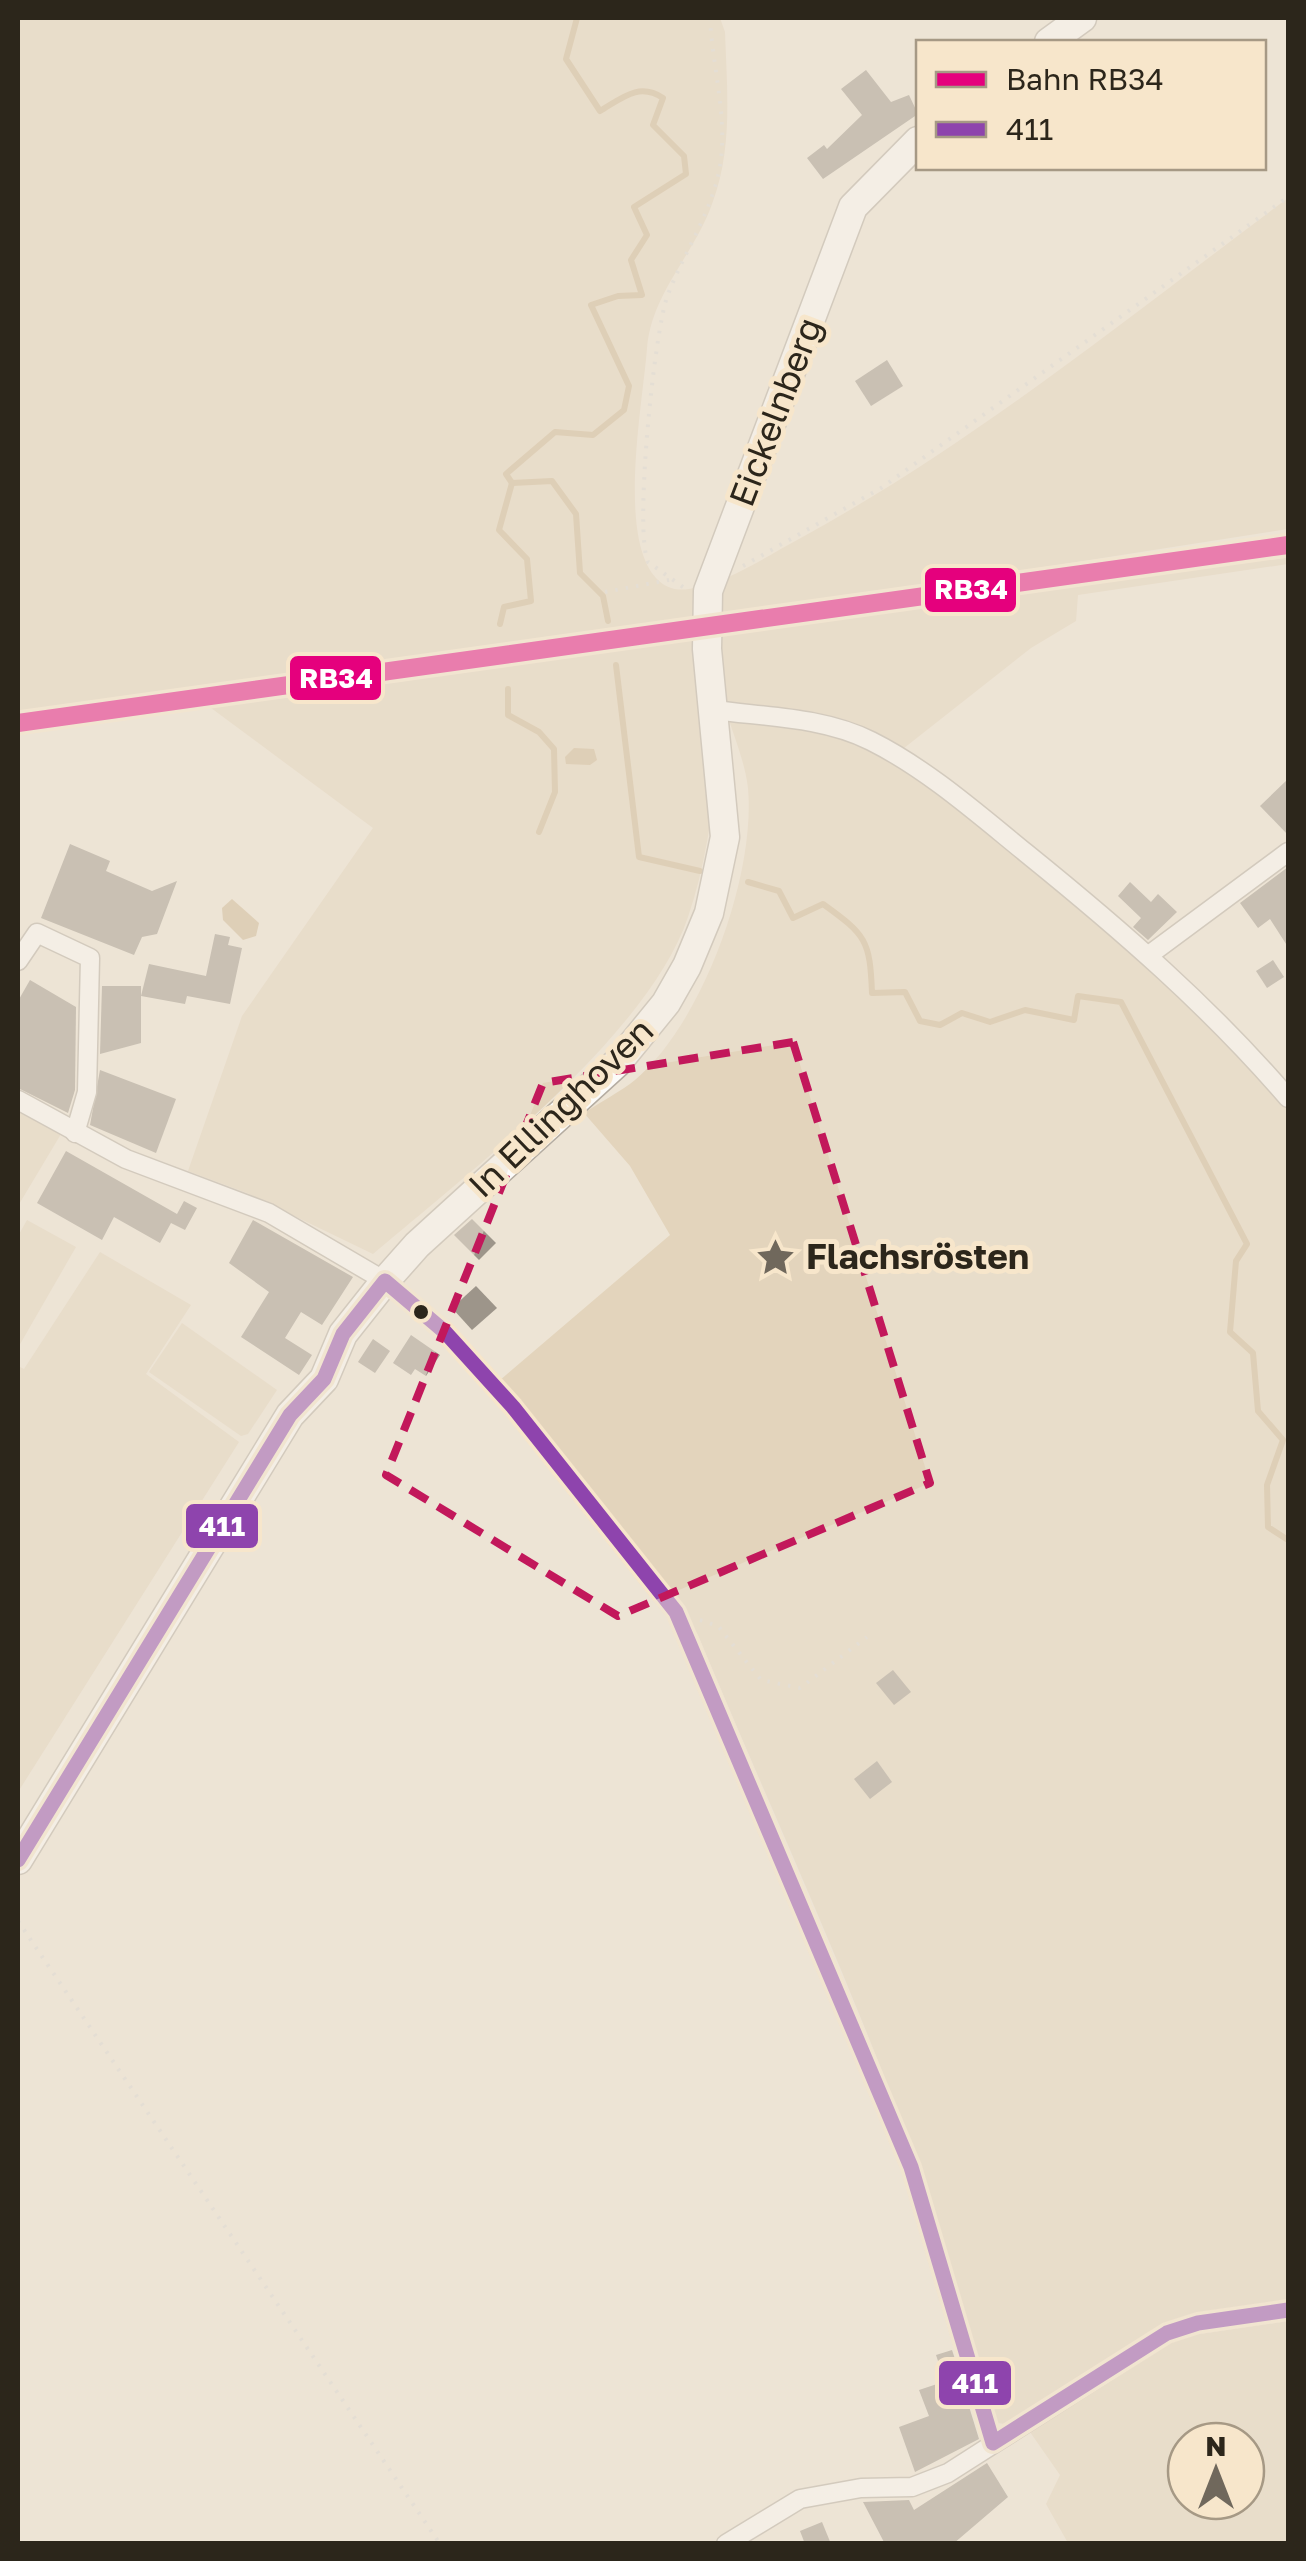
<svg xmlns="http://www.w3.org/2000/svg" width="1306" height="2561" font-family="'Golos Text',sans-serif">
<rect width="100%" height="100%" fill="#ede4d5"/>
<g fill="#e3d4bc" fill-rule="evenodd">
<path d="M18 18H720L725 32C727 91 733 149 712 204 694 255 652 292 647 348 643 403 617 535 656 578 665 588 676 591 689 589 728 583 765 557 799 539 973 444 1130 316 1288 198V529L699 621 18 716Z"/>
<path d="M1288 553V564L1078 595 1076 621 1031 648 899 752 1115 930 1288 1107V2304L1173 2323 1135 2342 1010 2425 998 2423 992 2415C967 2322 942 2230 908 2139 845 1969 768 1803 698 1635L671 1589 499 1381 670 1235 630 1166 584 1113C600 1102 620 1092 635 1080 703 1023 756 875 748 788 745 761 732 732 725 707 716 777 711 850 688 917 648 1036 469 1172 373 1254L247 1193 188 1171 242 1016 373 828 207 705Z"/>
<polygon points="18,1109 61,1134 18,1206"/>
<polygon points="27,1220 76,1247 19,1346 18,1236"/>
<polygon points="100,1252 191,1305 146,1374 239,1442 18,1792 18,1366 24,1369"/>
<polygon points="182,1323 277,1390 248,1434 241,1436 149,1372"/>
<path d="M1288 2321V2543H1068L1046 2504 1060 2475 1030 2432 1179 2337ZM1186 2441H1246V2501H1186Z"/>
</g>
<g fill="#cdb692">
<polygon points="574,748 594,749 597,760 590,765 566,764 565,757"/>
<polygon points="232,899 259,923 256,936 243,940 223,920 222,908"/>
</g>
<g fill="none" stroke-linecap="round" stroke-linejoin="round">
<g stroke="#cdb692" stroke-width="6">
<path d="M577 18 566 59 600 111C622 98 639 82 663 98L653 125 684 156 686 174 634 207 647 235 631 260 642 295 618 296 591 305 629 386 624 410 593 435 555 432 506 474 512 483 552 481 576 514 580 573 603 596 608 621"/>
<polyline points="500,624 504,607 531,601 527,559 499,530 512,483"/>
<polyline points="616,665 639,857 700,871"/>
<polyline points="508,689 508,715 539,732 554,749 555,792 539,832"/>
<path d="M748 882 779 891 793 918 823 904C866 935 870 940 872 993L905 992 920 1021 940 1025 962 1013 990 1022 1025 1010 1074 1020 1078 996 1121 1002 1247 1244 1236 1261 1230 1332 1253 1353 1258 1411 1283 1440 1267 1485 1268 1527 1288 1540"/>
</g>
</g>
<g fill="#9d958a">
<polygon points="866,70 891,102 909,95 918,114 823,179 807,158 824,145 827,149 862,115 841,89"/>
<polygon points="887,360 903,386 871,406 855,381"/>
<polygon points="1288,779 1288,835 1260,806"/>
<polygon points="70,844 110,861 106,871 152,891 177,881 157,934 142,937 134,955 41,918"/>
<polygon points="1288,867 1288,947 1270,919 1258,928 1240,903"/>
<polygon points="1130,882 1151,902 1158,894 1177,912 1148,940 1133,927 1141,918 1118,896"/>
<polygon points="215,934 230,937 228,945 242,948 230,1004 187,996 185,1004 141,996 149,964 206,976"/>
<polygon points="1273,960 1284,977 1267,988 1256,971"/>
<polygon points="30,980 76,1007 75,1090 68,1113 18,1088 18,1001"/>
<polygon points="102,986 141,986 141,1043 100,1054"/>
<polygon points="100,1070 176,1099 156,1153 90,1125"/>
<polygon points="66,1151 177,1214 184,1201 197,1208 185,1230 171,1223 160,1243 114,1217 102,1240 37,1203"/>
<polygon points="472,1219 496,1243 479,1260 454,1235"/>
<polygon points="253,1220 353,1277 322,1325 301,1312 285,1338 312,1355 299,1375 241,1337 269,1292 229,1263"/>
<polygon points="476,1286 497,1308 472,1330 452,1308"/>
<polygon points="411,1335 440,1355 426,1376 415,1369 411,1375 393,1363"/>
<polygon points="373,1339 390,1351 375,1373 358,1362"/>
<polygon points="893,1670 911,1692 894,1705 876,1683"/>
<polygon points="877,1761 892,1782 870,1799 854,1779"/>
<polygon points="952,2350 958,2368 942,2373 936,2355"/>
<polygon points="946,2381 954,2405 967,2400 979,2439 915,2472 899,2427 929,2416 919,2390"/>
<polygon points="987,2463 1008,2497 953,2544 885,2544 863,2502 909,2500 914,2510"/>
<polygon points="822,2522 831,2544 805,2544 800,2531"/>
</g>
<g fill="none" stroke-linecap="round" stroke-linejoin="round">
<defs>
<g id="street">
<path d="M714 710C766 717 823 717 871 741 927 769 978 814 1026 853 1120 929 1210 1007 1288 1098"/>
<polyline points="1149,955 1288,852"/>
<polyline points="18,961 37,933 90,958 87,1092 75,1133"/>
<polyline points="18,1100 126,1159 269,1213 385,1281 445,1332 513,1407 676,1612 911,2167 993,2443"/>
<polyline points="726,2544 800,2499 861,2488 912,2487 948,2473 1167,2333 1198,2323 1288,2310"/>
</g>
<g id="secondary">
<polyline points="1049,42 1082,18"/>
<polyline points="18,1860 290,1415 324,1379 343,1334 385,1281 417,1245 618,1062 666,1003 687,966 709,913 725,837 707,649 708,591 853,207 918,141"/>
</g>
</defs>
<use href="#street" stroke="#b4aca1" stroke-width="21"/>
<use href="#secondary" stroke="#b4aca1" stroke-width="31"/>
<g stroke="#dad7d2" stroke-width="4" stroke-dasharray="2.5 8" stroke-linecap="butt">
<polyline points="743,566 881,488 1288,197"/>
<path d="M683 587 648 562C634 530 654 335 667 297 685 248 720 202 722 147 724 104 712 60 710 18"/>
<polyline points="605,592 669,580"/>
<polyline points="700,1620 718,1626 761,1680 800,1688 867,1637"/>
<polyline points="18,1921 440,2544"/>
</g>
<use href="#street" stroke="#fcfbf9" stroke-width="18"/>
<use href="#secondary" stroke="#fcfbf9" stroke-width="28"/>
<defs>
<polyline id="bus-1" points="18,1860 290,1415 324,1379 343,1334 385,1281 445,1332 513,1407 676,1612 911,2167 993,2443 1167,2333 1198,2323 1288,2310"/>
</defs>
<use href="#bus-1" stroke="#f7e6cb" stroke-width="22"/>
<use href="#bus-1" stroke="#8e44ad" stroke-width="15"/>
<defs>
<polyline id="rail-1" points="18,723 1288,545"/>
</defs>
<use href="#rail-1" stroke="#f7e6cb" stroke-width="25"/>
<use href="#rail-1" stroke="#e5007d" stroke-width="18"/>
</g>
<path d="M0 0H1306V2561H0ZM793 1042 930 1483 618 1616 386 1475 543 1083Z" fill="#ede4d5" fill-opacity=".55" fill-rule="evenodd"/>
<path fill="none" stroke="#c2185b" stroke-width="8" stroke-dasharray="20 12" stroke-linejoin="round" d="M793 1042 930 1483 618 1616 386 1475 543 1083Z"/>
<defs>
<symbol id="sight-bare" viewBox="-9 -9 18 18"><path d="M0-6L1.8-2.2L6-1.7L2.9 1.2L3.7 5.4L0 3.3L-3.7 5.4L-2.9 1.2L-6-1.7L-1.8-2.2Z" fill="#70685c" stroke="#f7e6cb" stroke-width="2.5" paint-order="stroke"/></symbol>
</defs>
<g fill-rule="evenodd">
<use href="#sight-bare" x="748" y="1230" width="55" height="55"/>
</g>
<circle fill="#2c261b" stroke="#f7e6cb" stroke-width="4" cx="421" cy="1312" r="9"/>
<g text-anchor="middle" stroke-width="10" stroke-linejoin="round" paint-order="stroke">
<g font-size="35" fill="#2c261b" stroke="#f7e6cb">
<text transform="translate(776 412) rotate(-69)" y="12">Eickelnberg</text>
<text transform="translate(561 1108) rotate(-44)" y="12">In Ellinghoven</text>
</g>
<g font-size="35" font-weight="bold" fill="#2c261b" stroke="#f7e6cb" text-anchor="start">
<text x="806" y="1269">Flachsrösten</text>
</g>
</g>
<g stroke="#f7e6cb" stroke-width="4">
<rect x="923" y="566" width="95" height="48" rx="10" fill="#e5007d"/>
<rect x="288" y="654" width="95" height="48" rx="10" fill="#e5007d"/>
<rect x="184" y="1502" width="76" height="48" rx="10" fill="#8e44ad"/>
<rect x="937" y="2359" width="76" height="48" rx="10" fill="#8e44ad"/>
</g>
<g font-size="28" text-anchor="middle" font-weight="bold" fill="#fff">
<text x="971" y="599">RB34</text>
<text x="336" y="688">RB34</text>
<text x="222" y="1536">411</text>
<text x="975" y="2393">411</text>
</g>
<rect width="1306" height="2561" fill="none" stroke="#2c261b" stroke-width="40"/>
<rect x="916" y="40" width="350" height="130" fill="#f7e6cb" stroke="#a69985" stroke-width="2.5"/>
<rect x="936" y="72" width="50" height="15" fill="#e5007d" stroke="#a69985" stroke-width="2.5"/>
<text x="1006" y="90" font-size="30" fill="#2c261b">Bahn RB34</text>
<rect x="936" y="122" width="50" height="15" fill="#8e44ad" stroke="#a69985" stroke-width="2.5"/>
<text x="1006" y="140" font-size="30" fill="#2c261b">411</text>
<g transform="translate(1216 2471)"><circle r="48" fill="#f7e6cb" stroke="#a69985" stroke-width="2.5"/>
<path d="M0-8L18 38L0 25L-18 38Z" fill="#70685c"/>
<text y="-15" font-size="28" font-weight="bold" text-anchor="middle" fill="#2c261b">N</text>
</g>
</svg>
